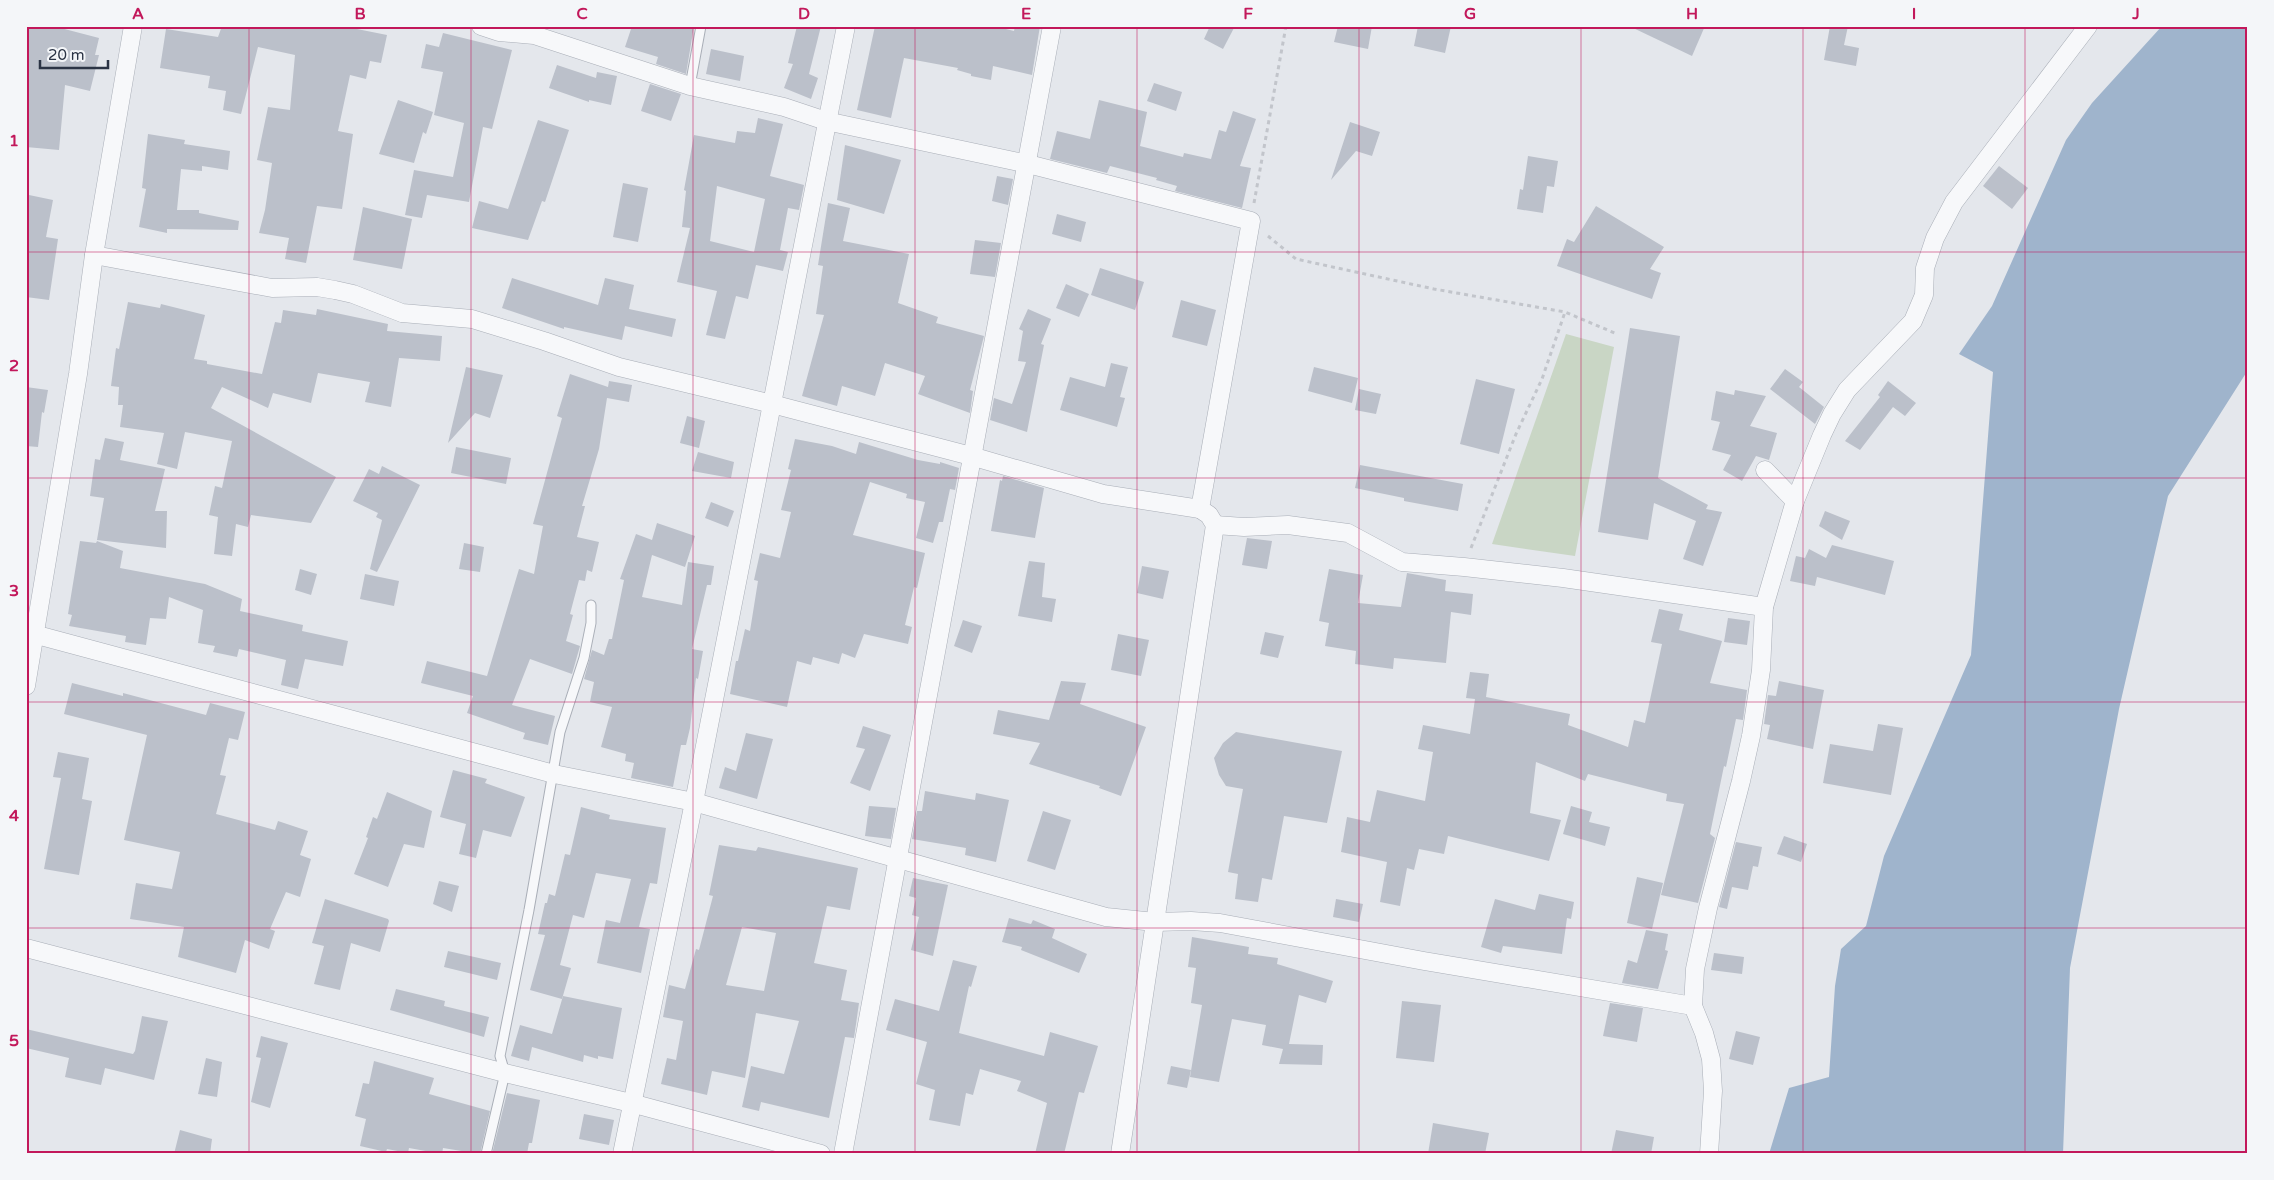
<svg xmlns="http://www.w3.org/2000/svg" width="2274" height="1180" font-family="'Varela Round',sans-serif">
<rect width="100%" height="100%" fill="#e4e7ec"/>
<polygon fill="#c9d6c5" points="1566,334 1614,347 1575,556 1492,544"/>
<polygon fill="#9fb4cc" points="2162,26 2248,26 2248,370 2168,496 2119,709 2070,968 2063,1154 1769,1154 1789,1088 1829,1077 1835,986 1841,949 1866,926 1884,856 1971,655 1993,372 1959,354 1992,306 2066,140 2092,103"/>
<g fill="#bbc0ca" fill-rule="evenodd">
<polygon points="26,26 53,26 99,38 95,55 99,55 90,91 65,85 59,150 26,147"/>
<polygon points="222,26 342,26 387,35 381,63 370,61 366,79 350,75 338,131 353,134 342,209 317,206 306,263 285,259 289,238 259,233 265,210 272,163 257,160 268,107 290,110 295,55 258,47 241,114 223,110 226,91 208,88 210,76 160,68 166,29 218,37"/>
<polygon points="632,26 694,26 686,74 656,64 658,57 625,47"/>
<polygon points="797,26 821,26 809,74 818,78 811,99 784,88 793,64 788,63"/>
<polygon points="875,26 994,26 1014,31 1015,26 1040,26 1032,75 993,66 991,80 971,76 971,74 957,70 958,68 904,58 891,118 857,110"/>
<polygon points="1210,26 1235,26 1223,49 1204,39"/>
<polygon points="1338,26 1372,26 1368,49 1334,42"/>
<polygon points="1418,26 1451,26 1445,53 1414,46"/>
<polygon points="1629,26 1705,26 1692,56"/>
<polygon points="1830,26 1848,26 1844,45 1859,48 1856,66 1824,60"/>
<polygon points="443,33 512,50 492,129 483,127 469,202 427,195 422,218 405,215 414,170 453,177 464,123 434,115 443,72 421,68 426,44 439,47"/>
<polygon points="711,49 744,56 740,81 706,74"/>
<polygon points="557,65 596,78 597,72 617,76 611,105 589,100 589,102 549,88"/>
<polygon points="1154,83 1182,92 1176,111 1147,101"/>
<polygon points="650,84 681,94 671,121 641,111"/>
<polygon points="398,100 433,112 426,134 423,132 414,163 379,154"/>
<polygon points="1099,100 1147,112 1140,146 1183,157 1184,153 1211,159 1219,130 1226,132 1233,111 1256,119 1240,166 1251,168 1242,208 1175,191 1177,186 1156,180 1157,178 1110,166 1107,173 1050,159 1057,131 1090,139"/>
<path d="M758 118 783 124 770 176 804 185 799 210 788 208 780 250 788 252 783 271 756 265 748 299 736 296 725 339 706 335 717 291 677 282 690 228 682 227 686 191 684 190 694 135 735 143 737 131 755 133ZM717 186 765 199 754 252 710 241Z"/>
<polygon points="538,120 569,130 545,202 542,201 528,240 472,228 479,201 508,209"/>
<polygon points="1350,122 1380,132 1372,156 1356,151 1331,180"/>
<polygon points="148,134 185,140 184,144 230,151 228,170 202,166 202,171 181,169 177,210 199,210 199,213 239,221 238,230 167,229 167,233 139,227 146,189 142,188"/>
<polygon points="845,145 901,160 884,214 837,200"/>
<polygon points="1528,156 1558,161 1554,187 1547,186 1543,213 1517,209 1520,189 1523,190"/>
<polygon points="1999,166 2028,188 2012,209 1983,186"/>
<polygon points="997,176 1013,179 1008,205 992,201"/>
<polygon points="623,183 648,188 638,242 613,237"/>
<polygon points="29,195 53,200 46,237 58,239 49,300 26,297 26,208"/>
<polygon points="828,203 850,208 843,241 909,254 898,303 938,317 936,323 984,336 970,390 973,391 970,413 918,394 925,376 885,363 875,396 842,386 837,406 802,396 824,315 816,314 823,266 818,265"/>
<polygon points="1596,206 1664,247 1650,269 1661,273 1652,299 1557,266 1567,239 1574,242"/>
<polygon points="363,207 412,219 402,269 353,260"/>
<polygon points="1057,214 1086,222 1081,242 1052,234"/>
<polygon points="975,240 1001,243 995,277 970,274"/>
<polygon points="1100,268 1144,282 1135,310 1091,295"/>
<polygon points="512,278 598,305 605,278 634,285 629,309 676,319 672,337 625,326 622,340 564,327 564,329 502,308"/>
<polygon points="1066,284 1089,294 1079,317 1056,308"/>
<polygon points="1181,300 1216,310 1207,346 1172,337"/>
<polygon points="128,302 160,308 161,304 205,315 194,359 207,361 207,364 262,374 275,322 281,323 283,310 316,315 317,309 388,324 387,331 442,336 440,361 399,358 391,407 365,402 370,382 318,373 311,403 273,393 268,408 222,387 211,408 336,477 311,523 251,515 248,527 236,524 232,556 214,554 218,517 209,515 215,486 222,488 232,441 185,432 177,469 157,464 164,433 120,427 123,405 118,405 119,387 111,386 116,348 119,349"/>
<polygon points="1028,309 1051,319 1041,344 1044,345 1027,432 990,420 994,398 1012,404 1026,362 1018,361 1023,331 1019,329"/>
<polygon points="1630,328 1680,336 1658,478 1708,505 1706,509 1722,512 1703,566 1683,559 1696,521 1654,503 1648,540 1598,532"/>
<polygon points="1111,363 1128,367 1120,397 1125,398 1117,427 1060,410 1070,377 1105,387"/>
<polygon points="466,367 503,375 490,418 475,413 448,443"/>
<polygon points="1314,367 1358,378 1352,403 1308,391"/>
<polygon points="1785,369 1803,382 1799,387 1824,407 1815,424 1770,389"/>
<polygon points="570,374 608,387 609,381 632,385 629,402 607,398 599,449 582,506 585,506 577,537 599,542 592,572 587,570 585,581 579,580 570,614 573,615 566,641 580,646 572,674 530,659 512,705 555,716 548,745 523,739 525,733 467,713 473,696 421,683 427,661 487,676 519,569 534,574 543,526 533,524 562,418 557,416"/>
<polygon points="1476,379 1515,389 1499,454 1460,444"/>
<polygon points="1888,381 1916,403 1905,416 1893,407 1860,450 1845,441 1880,397 1878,395"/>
<polygon points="26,387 48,390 44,413 42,412 38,447 26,446"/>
<polygon points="1359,389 1381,394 1376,414 1355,410"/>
<polygon points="1735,390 1766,396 1750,426 1777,433 1769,460 1756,456 1742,481 1723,470 1731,455 1712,450 1720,422 1711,420 1716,391 1734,395"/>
<polygon points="687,416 705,421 699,448 680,443"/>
<polygon points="105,438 124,442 120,460 165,469 155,511 167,511 166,548 97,540 104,498 90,496 95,459 100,460"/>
<polygon points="795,439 832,446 856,454 859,442 918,460 940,464 940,462 959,468 955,490 950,489 943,522 939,522 933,543 916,538 925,502 906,498 907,494 870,482 853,535 925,553 917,588 914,587 905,625 912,627 908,644 864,634 855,658 842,653 839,664 813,657 811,665 797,661 787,707 730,694 736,661 738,661 745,629 750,631 758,581 754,580 760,553 780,558 791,512 781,510 791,470 788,469"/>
<polygon points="456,447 511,458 506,484 451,473"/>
<polygon points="698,452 734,462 731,478 692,471"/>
<polygon points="1360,465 1463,484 1458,511 1404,501 1404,498 1355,488"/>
<polygon points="382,466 420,485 377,572 370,569 382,520 376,517 378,513 353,501 369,469 379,474"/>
<polygon points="1003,476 1044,488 1035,538 991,531 1000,480 1002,481"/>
<polygon points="711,502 734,511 728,527 705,518"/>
<polygon points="1825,511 1850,521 1842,540 1819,526"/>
<polygon points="657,523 695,536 685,567 652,555 642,597 682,605 688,562 714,566 711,585 707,585 692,649 703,651 698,679 696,678 690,728 686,745 681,745 673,787 631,778 634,763 625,761 626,754 601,747 612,707 590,702 594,682 584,679 592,650 604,655 609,639 612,639 624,580 620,579 636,534 652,540"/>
<polygon points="1247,538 1272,541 1267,569 1242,565"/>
<polygon points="80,541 96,543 97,541 123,551 120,568 205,584 242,599 240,611 303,625 302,631 348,641 343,666 305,659 298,689 281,685 286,660 239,649 237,657 213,652 215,646 198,643 203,610 169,597 166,619 150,618 146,645 125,642 126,636 69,626 72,615 68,614"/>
<polygon points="464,543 484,547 480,572 459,569"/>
<polygon points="1832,545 1894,561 1885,595 1817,577 1815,586 1790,581 1796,556 1805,558 1809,549 1826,558"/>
<polygon points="1029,561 1045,563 1042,597 1056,599 1052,622 1018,616"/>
<polygon points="1142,566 1169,571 1163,599 1137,593"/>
<polygon points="300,569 317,574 311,595 295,590"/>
<polygon points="1329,569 1363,575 1358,603 1401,607 1407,573 1446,580 1445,591 1473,594 1471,615 1451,612 1446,663 1394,658 1393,669 1355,664 1356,651 1325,646 1329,623 1319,621"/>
<polygon points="365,574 399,581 394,606 360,599"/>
<polygon points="1659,609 1683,614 1679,630 1722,641 1710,683 1747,690 1743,720 1736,719 1726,767 1724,766 1710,834 1715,838 1698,903 1661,895 1684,804 1666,801 1667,794 1588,774 1585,781 1536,762 1530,813 1561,820 1549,861 1448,836 1444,854 1419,849 1414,870 1407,868 1400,906 1380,902 1387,862 1341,852 1347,817 1370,822 1377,790 1425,801 1433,752 1418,749 1423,725 1470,734 1475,699 1466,698 1470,672 1489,674 1486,697 1570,714 1568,725 1628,747 1634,720 1645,723 1662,644 1651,642"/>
<polygon points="1728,618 1750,621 1747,645 1724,642"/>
<polygon points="963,620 982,626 972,653 954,646"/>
<polygon points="1265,632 1284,636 1278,658 1260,654"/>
<polygon points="1118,634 1149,640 1141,676 1111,670"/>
<polygon points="1061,681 1086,683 1080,704 1146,727 1121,796 1099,788 1100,786 1029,764 1040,743 993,734 998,710 1049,720"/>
<polygon points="1779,681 1824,690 1813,749 1767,739 1770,725 1764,724 1768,695 1776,696"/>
<polygon points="72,683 123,696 123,693 206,715 210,703 245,712 238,740 229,738 220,775 226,776 216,814 275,830 278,821 308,831 300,855 311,859 300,897 286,892 270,929 275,931 269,949 245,940 236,973 178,957 184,927 130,919 136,883 172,889 180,852 124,840 147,735 64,714"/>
<polygon points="1878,724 1903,728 1891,795 1823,783 1830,744 1873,751"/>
<polygon points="863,726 891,735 870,791 850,783 865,749 856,747"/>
<polygon points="1236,732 1342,751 1327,823 1284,816 1272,880 1262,878 1258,902 1235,899 1238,874 1228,872 1243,789 1226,786 1219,775 1214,758 1223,743"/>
<polygon points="746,733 773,739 757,799 719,788 725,767 736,771"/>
<polygon points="58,752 89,758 82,799 92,801 79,875 44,869 61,778 53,777"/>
<polygon points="453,770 487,779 485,783 525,797 511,837 483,830 476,858 459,854 466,824 440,817"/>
<polygon points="925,791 975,800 976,793 1009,800 996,862 965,855 966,848 912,839 917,811 922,811"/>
<polygon points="387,792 432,811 424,848 404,844 388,887 354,874 368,838 366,837 373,817 377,819"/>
<polygon points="869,806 896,808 891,839 865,836"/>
<polygon points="1571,806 1592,812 1589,822 1610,827 1605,846 1563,834"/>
<polygon points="581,807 610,815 609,819 666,828 657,884 650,883 639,927 650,929 641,973 597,963 606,920 620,923 631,879 596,873 584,918 573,915 560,965 571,968 562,999 530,990 545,935 538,934 545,903 547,903 549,894 555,896 565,854 570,855"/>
<polygon points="1043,811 1071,820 1055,870 1027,861"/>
<polygon points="1784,836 1807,844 1801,862 1777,854"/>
<polygon points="1736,842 1762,847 1758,867 1753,866 1748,890 1732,887 1727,909 1719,907"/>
<path d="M719 845 756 851 758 847 858 868 850 910 827 906 814 963 847 970 841 1000 859 1003 854 1038 845 1037 829 1118 761 1102 759 1111 742 1107 751 1066 784 1074 799 1021 756 1013 745 1078 712 1071 707 1095 661 1084 667 1058 676 1060 683 1021 663 1017 669 985 685 989 696 949 699 950 713 896 709 895ZM742 927 776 933 764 991 726 985Z"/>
<polygon points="1637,877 1663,883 1652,929 1627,923"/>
<polygon points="913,878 948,885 933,956 911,950 919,917 912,915 916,898 909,896"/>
<polygon points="439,881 459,886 452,912 433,904"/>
<polygon points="1539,894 1574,902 1571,919 1567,918 1562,954 1503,946 1501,953 1481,947 1495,899 1535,910"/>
<polygon points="325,899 388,919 389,921 380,952 351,943 340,990 314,984 324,946 312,943"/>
<polygon points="1336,899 1363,904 1359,922 1333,917"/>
<polygon points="1009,918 1031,924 1033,920 1055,929 1052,938 1087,954 1079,973 1021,950 1022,947 1002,942"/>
<polygon points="1646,930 1668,934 1665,950 1668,951 1658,989 1622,983 1628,960 1637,963"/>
<polygon points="1192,937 1249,947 1248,954 1278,958 1277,964 1333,981 1326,1003 1299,995 1289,1044 1323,1045 1322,1065 1279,1064 1283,1049 1262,1045 1266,1025 1232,1019 1219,1082 1190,1077 1202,1005 1191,1003 1196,968 1188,967"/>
<polygon points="448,951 501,963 497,980 444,967"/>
<polygon points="1714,953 1744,957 1742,974 1711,970"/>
<polygon points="953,960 977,966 971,987 969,986 959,1033 1044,1056 1050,1032 1098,1046 1084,1093 1079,1092 1064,1154 1035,1154 1047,1103 1017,1091 1021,1081 980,1069 973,1095 966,1093 960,1126 929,1120 935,1090 916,1084 927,1042 886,1030 895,999 939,1011"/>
<polygon points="396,989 445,1001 444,1006 489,1017 484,1037 390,1010"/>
<polygon points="563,996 622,1008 613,1059 598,1056 598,1059 584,1055 583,1062 532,1047 529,1061 511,1056 520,1025 552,1034"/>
<polygon points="1402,1001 1441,1005 1434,1062 1396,1058"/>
<polygon points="1610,1003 1643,1008 1637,1042 1603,1036"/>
<polygon points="142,1016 168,1021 154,1080 105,1068 101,1085 65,1077 69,1058 26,1048 26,1029 133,1054 135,1051"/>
<polygon points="1736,1031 1760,1037 1753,1065 1729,1059"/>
<polygon points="261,1036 288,1043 270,1108 251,1102 261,1058 256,1057"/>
<polygon points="206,1058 222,1062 217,1097 198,1094"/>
<polygon points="374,1061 434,1078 429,1094 490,1111 480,1154 443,1148 442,1154 409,1148 408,1153 387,1149 386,1152 360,1146 366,1119 355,1116 363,1083 369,1084"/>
<polygon points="1171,1066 1191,1070 1187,1088 1167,1084"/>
<polygon points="507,1093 540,1100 532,1143 529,1143 527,1154 492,1154"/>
<polygon points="584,1114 614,1120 609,1145 579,1139"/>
<polygon points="1433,1123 1489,1133 1485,1154 1428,1154"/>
<polygon points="180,1130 212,1139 210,1154 174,1154"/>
<polygon points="1616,1130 1654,1137 1651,1154 1611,1154"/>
</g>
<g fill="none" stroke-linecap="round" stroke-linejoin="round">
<defs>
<g id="service">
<polyline points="690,86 701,26"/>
<polyline points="486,1154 505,1073 500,1056 529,910 560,732 584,658 591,623 591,605"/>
</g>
<g id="minor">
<polyline points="481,26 499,32 534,35 690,86 784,107 826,121 1028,164 1251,221 1200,509 1209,515 1215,525 1120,1154"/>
<polyline points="94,255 272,288 317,287 335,290 353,294 402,313 472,319 544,341 619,367 772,404 971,456 1103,494 1200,509"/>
<polyline points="1795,501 1822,435 1832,414 1847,390 1913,321 1924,295 1925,268 1935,238 1954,202 2088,26"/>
<polyline points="1215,525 1244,527 1288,525 1348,533 1402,562 1464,567 1563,578 1764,607"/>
<polyline points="26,632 554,774 694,802 1106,917 1155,922 1191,921 1220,923 1424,961 1693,1006"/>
<polyline points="26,686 78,374 94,255 133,26"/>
<polyline points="26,948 505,1073 631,1103 821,1154"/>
<polyline points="622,1154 694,802 846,26"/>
<polyline points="843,1154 1052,26"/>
<polyline points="1709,1154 1713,1091 1711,1059 1704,1033 1693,1006 1695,969 1708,908 1741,781 1751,736 1761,670 1764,607 1795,501 1765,470"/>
</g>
</defs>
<use href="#service" stroke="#a9aeb7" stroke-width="11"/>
<use href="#minor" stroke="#a9aeb7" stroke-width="19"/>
<g stroke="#c2c5cb" stroke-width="3" stroke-dasharray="4 4" stroke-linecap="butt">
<polyline points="1254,203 1286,26"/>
<polyline points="1268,236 1296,259 1434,289 1565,312 1617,334"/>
<polyline points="1471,548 1516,434 1542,379 1565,312"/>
</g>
<use href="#service" stroke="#f7f8fa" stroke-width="9"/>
<use href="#minor" stroke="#f7f8fa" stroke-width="18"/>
</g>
<path fill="none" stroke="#c2185b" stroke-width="1" stroke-opacity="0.55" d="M249 26V1154M471 26V1154M693 26V1154M915 26V1154M1137 26V1154M1359 26V1154M1581 26V1154M1803 26V1154M2025 26V1154M26 252H2248M26 478H2248M26 702H2248M26 928H2248"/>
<rect width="2274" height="1180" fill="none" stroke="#f4f6f9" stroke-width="55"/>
<path d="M40 60v8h68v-8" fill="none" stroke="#2b3445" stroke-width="2.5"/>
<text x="48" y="60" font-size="15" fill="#2b3445" stroke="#f4f6f9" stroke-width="4" paint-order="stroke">20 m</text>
<rect x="28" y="28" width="2218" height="1124" fill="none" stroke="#c2185b" stroke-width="2"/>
<g font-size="16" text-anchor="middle" font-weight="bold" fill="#c2185b">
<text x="138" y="19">A</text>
<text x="360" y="19">B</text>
<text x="582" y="19">C</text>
<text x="804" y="19">D</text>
<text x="1026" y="19">E</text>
<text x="1248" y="19">F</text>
<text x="1470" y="19">G</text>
<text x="1692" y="19">H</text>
<text x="1914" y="19">I</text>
<text x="2136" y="19">J</text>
<text x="14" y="146">1</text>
<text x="14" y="371">2</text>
<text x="14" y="596">3</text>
<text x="14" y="821">4</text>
<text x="14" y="1046">5</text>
</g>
</svg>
